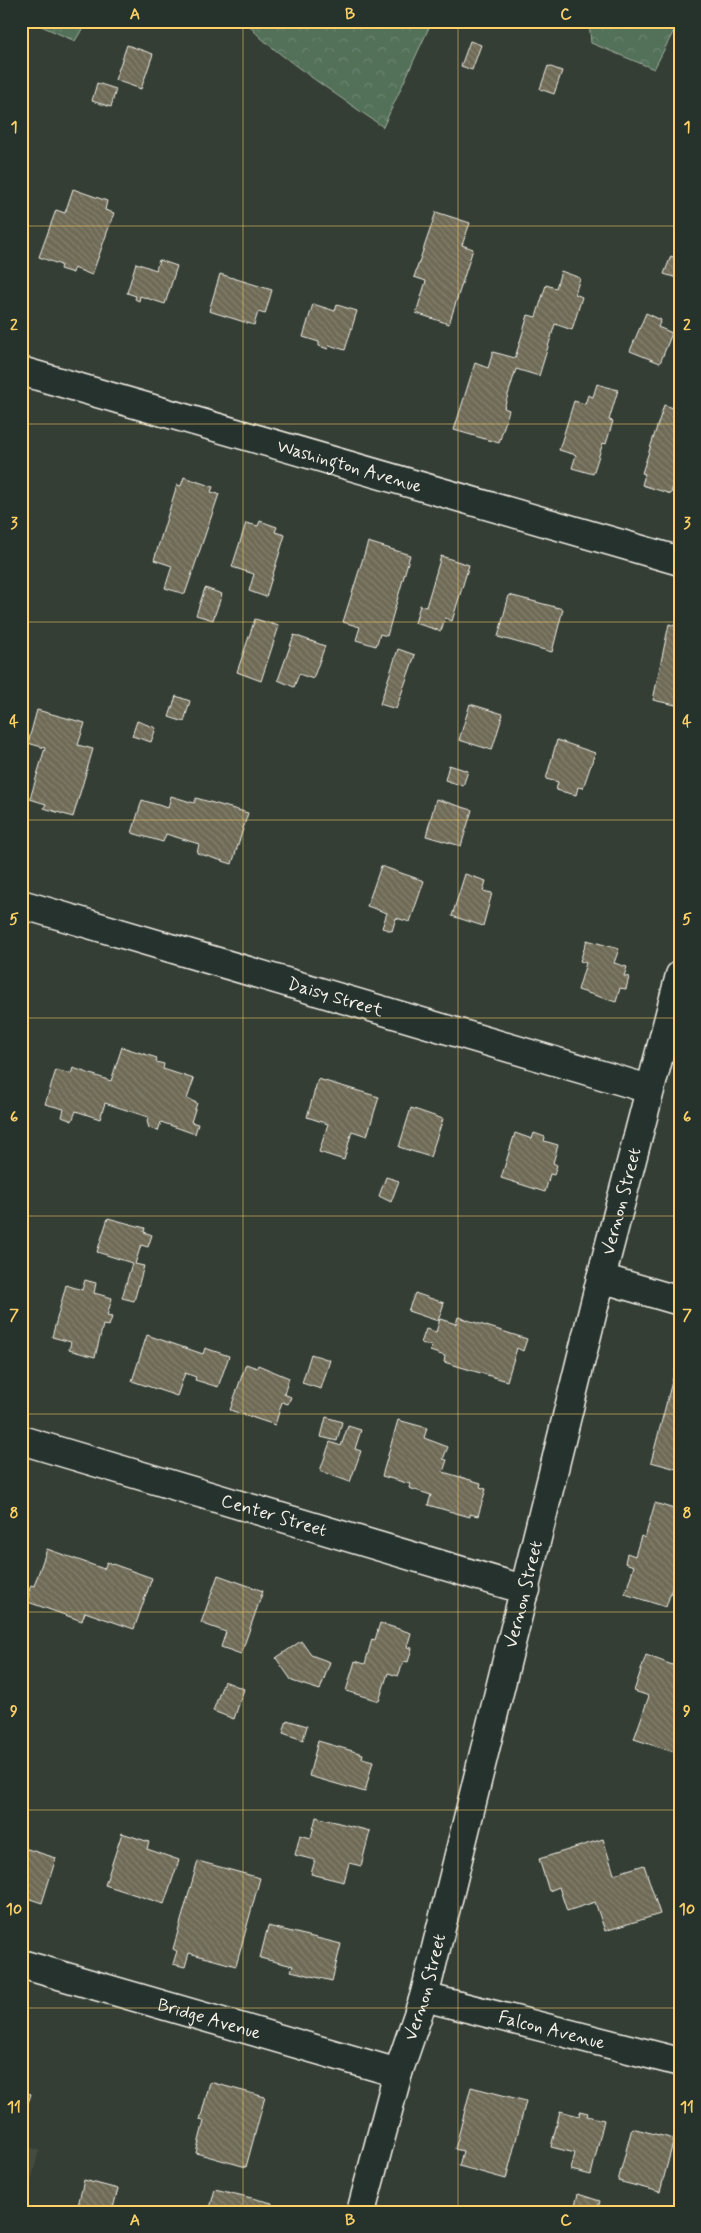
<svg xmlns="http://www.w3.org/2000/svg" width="701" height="2233" font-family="Mynerve,sans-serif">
<defs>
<pattern id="forest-crowns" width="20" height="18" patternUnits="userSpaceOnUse" patternTransform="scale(1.25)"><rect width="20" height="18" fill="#527059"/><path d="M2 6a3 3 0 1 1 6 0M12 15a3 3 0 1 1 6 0" fill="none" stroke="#6c8571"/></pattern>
<pattern id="building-back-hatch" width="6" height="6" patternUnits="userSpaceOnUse" patternTransform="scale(1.25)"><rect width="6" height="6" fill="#6e6a57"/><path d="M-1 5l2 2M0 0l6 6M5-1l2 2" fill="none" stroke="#83806f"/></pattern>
</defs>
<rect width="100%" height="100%" fill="#343e35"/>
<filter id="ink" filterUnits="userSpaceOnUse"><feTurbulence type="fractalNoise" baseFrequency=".02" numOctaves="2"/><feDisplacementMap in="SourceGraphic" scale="10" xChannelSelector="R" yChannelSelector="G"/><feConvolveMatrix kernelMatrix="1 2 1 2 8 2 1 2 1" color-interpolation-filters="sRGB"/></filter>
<g filter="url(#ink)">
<polygon fill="#454b3f" points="21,2145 39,2150 23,2212 21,2212"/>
<g fill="url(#forest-crowns)" stroke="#a3b0a0">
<polygon points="30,21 87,21 75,41"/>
<path d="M247 21H432L383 127C361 111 252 40 247 21Z"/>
<polygon points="589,21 679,21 654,69 591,43"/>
</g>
<g fill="url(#building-back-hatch)" stroke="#f4f1e8">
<polygon points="470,41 481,45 472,70 461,66"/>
<polygon points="127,45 153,54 141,89 115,80"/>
<polygon points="548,66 562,71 554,94 540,89"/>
<polygon points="97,83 116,89 111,107 92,101"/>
<polygon points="73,189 107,201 105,210 114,213 92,275 74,268 73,273 60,269 61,265 39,257 56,210 65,213"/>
<polygon points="436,212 470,223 462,245 473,249 449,324 416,313 426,281 414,277"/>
<polygon points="671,256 680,260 680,279 664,274"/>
<polygon points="159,260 177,266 165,304 140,296 139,301 135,299 136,296 127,293 136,263 156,270"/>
<polygon points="561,271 580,278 575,294 582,297 572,330 555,324 539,376 516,369 504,408 509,410 499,443 454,430 475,363 488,368 493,352 515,358 528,315 536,317 546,285 556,288"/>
<polygon points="220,274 272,290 265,314 258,312 254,325 209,311"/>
<polygon points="313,304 335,311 337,305 357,311 345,350 329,345 328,349 319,346 319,342 303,337"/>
<polygon points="646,313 661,320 658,327 672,333 660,363 630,351"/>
<polygon points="597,384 618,390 609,420 613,421 606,444 603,443 593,474 572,468 576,455 559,450 574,401 585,404 588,395 593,397"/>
<polygon points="664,405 680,410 680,481 678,486 673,485 671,494 642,485 645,474 642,473"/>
<polygon points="184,477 213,487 211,492 219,494 185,594 165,588 172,566 154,560 177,485 181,486"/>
<polygon points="260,521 277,527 275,532 285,535 266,597 249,591 254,574 232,567 246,523 258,526"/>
<polygon points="368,542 410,555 387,636 380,634 376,646 356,640 360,627 343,622"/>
<polygon points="441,556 469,565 452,621 445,618 441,631 415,623 420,605 426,607"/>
<polygon points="205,588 222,594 213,620 196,615"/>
<polygon points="509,595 563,609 552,652 498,637"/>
<polygon points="255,619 279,626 261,681 237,672"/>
<polygon points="669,624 680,627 680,706 653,700"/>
<polygon points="294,635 325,646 313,679 299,674 294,687 278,680"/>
<polygon points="398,649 415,655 396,709 380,704"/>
<polygon points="176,696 190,701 184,722 169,717"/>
<polygon points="470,704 503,714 492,750 459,740"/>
<polygon points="37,710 85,723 78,745 93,749 73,817 44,808 46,804 30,799 45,748 28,743"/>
<polygon points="137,721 156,728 151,742 132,736"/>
<polygon points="557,740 595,753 583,788 578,787 576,795 556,790 558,782 546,779"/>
<polygon points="449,765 468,771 463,786 445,780"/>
<polygon points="171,796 194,803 196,798 248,813 232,864 197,853 199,844 166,834 163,842 132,833 142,800 168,808"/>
<polygon points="436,799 472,810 461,846 426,836"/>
<polygon points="381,866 424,881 410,922 396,918 392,931 382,928 387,913 367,906"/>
<polygon points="465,874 486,881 483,891 492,893 483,926 452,916"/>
<polygon points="587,940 619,949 614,963 627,967 624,976 629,977 626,989 620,988 616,1002 578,990 586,963 580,961"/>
<polygon points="122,1047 157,1058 156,1062 164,1064 163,1069 194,1079 187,1099 197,1103 191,1122 198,1124 195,1134 161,1122 158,1131 149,1128 147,1121 148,1117 105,1103 100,1119 76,1111 72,1121 62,1117 64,1109 45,1104 56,1070 71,1074 73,1068 111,1081"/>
<polygon points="318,1079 379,1097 367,1136 352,1131 344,1160 319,1152 328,1124 307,1117"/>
<polygon points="411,1108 443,1119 430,1157 399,1147"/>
<polygon points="515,1133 532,1139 534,1133 545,1137 544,1141 558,1145 553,1163 557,1165 554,1175 550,1174 545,1192 501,1178"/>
<polygon points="386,1177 399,1181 391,1202 379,1196"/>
<polygon points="108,1218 145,1228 144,1232 152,1235 148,1247 141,1245 135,1264 144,1266 134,1301 122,1298 132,1263 97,1252"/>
<polygon points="85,1280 96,1283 94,1293 112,1298 107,1316 112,1317 109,1326 103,1325 95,1357 69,1350 71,1342 52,1337 66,1285 82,1290"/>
<polygon points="415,1293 444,1303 438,1321 408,1311"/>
<polygon points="458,1317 527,1339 523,1351 517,1348 507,1381 444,1362 445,1356 430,1351 432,1346 421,1343 426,1329 436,1332 440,1319 456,1324"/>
<polygon points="147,1335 203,1354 205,1348 229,1356 218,1387 195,1380 196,1377 185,1373 177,1396 132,1381"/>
<polygon points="311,1354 330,1360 321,1389 302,1383"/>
<polygon points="246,1364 257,1368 258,1365 289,1378 284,1394 291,1397 288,1404 282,1402 275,1425 230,1410"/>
<polygon points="675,1370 680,1371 680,1470 651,1462"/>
<polygon points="326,1417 342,1422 337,1441 321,1437"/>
<polygon points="398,1420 427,1428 424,1438 448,1447 443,1459 447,1460 443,1472 481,1483 480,1487 486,1489 478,1516 470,1514 470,1517 428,1505 431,1495 409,1488 410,1484 382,1476"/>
<polygon points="348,1426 361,1430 355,1449 361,1451 350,1482 320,1471 330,1442 341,1446"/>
<polygon points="655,1503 680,1511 680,1563 666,1607 625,1594 634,1566 625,1563 627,1553 635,1556 641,1536 645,1538"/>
<polygon points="47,1549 104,1569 107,1562 152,1578 134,1629 85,1612 82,1621 28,1602 31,1595 28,1594 31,1585 34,1586"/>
<polygon points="218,1575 263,1591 241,1654 221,1647 226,1632 201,1623"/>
<polygon points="380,1623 411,1633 407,1647 412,1648 408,1662 404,1661 398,1676 388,1673 379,1701 346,1691 355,1661 365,1664 372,1639 375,1640"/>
<polygon points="301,1641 311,1655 330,1662 320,1690 292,1681 276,1658"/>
<polygon points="646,1655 680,1668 680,1754 634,1739 649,1696 634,1691"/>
<polygon points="224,1681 244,1689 234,1719 213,1711"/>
<polygon points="287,1720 307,1726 303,1740 283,1733"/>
<polygon points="318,1741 363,1754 362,1758 373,1761 365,1792 309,1776"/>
<polygon points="316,1817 370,1831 361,1866 349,1863 344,1882 311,1874 315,1860 295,1855 300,1835 311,1838"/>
<polygon points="122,1833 149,1842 147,1849 179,1860 164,1904 105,1885"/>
<polygon points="603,1839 614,1874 644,1865 660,1914 605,1931 595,1902 567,1911 559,1887 549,1891 539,1859"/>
<polygon points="21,1847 56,1858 42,1903 21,1896"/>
<polygon points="198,1861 260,1878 236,1966 189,1953 185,1967 173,1964 177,1951 173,1949"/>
<polygon points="268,1926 341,1944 332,1981 291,1971 293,1966 260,1958"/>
<polygon points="210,2082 265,2097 246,2167 196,2153 204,2121 200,2120"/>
<polygon points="471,2087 526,2101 506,2179 459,2166 463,2151 455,2149"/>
<polygon points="21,2091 31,2094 21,2123"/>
<polygon points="560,2111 579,2116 580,2111 588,2113 587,2116 604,2120 591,2175 571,2170 575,2153 551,2147"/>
<polygon points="632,2128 674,2139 660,2192 618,2181"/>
<polygon points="84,2180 118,2189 112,2212 85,2212 77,2210"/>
<polygon points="215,2189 272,2203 271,2207 281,2210 281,2212 209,2212"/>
<polygon points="578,2194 600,2201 597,2212 573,2212"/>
</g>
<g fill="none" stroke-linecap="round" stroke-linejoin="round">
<defs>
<g id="minor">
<path id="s1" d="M21 371 680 561"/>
<path id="s2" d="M21 904 649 1089"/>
<polyline points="601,1278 680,1301"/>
<path id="s3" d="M21 1440 526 1590"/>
<path id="s4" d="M21 1964 398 2073"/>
<path id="s5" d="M424 1997 680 2062"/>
<path id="s6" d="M361 2212 398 2073 424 1997 601 1278 680 975"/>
</g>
</defs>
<use href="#minor" stroke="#f4f1e8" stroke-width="31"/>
<use href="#minor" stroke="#26332d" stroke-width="28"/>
</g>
</g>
<path fill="none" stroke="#ffd166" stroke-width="1" stroke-opacity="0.55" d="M243 21V2212M458 21V2212M21 226H680M21 424H680M21 622H680M21 820H680M21 1018H680M21 1216H680M21 1414H680M21 1612H680M21 1810H680M21 2008H680"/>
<g text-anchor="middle" stroke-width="4" stroke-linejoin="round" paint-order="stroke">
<g font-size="18" fill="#f4f1e8" stroke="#26332d">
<text dy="6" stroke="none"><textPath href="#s1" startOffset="342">Washington Avenue</textPath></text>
<text dy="6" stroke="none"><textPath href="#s2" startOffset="328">Daisy Street</textPath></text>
<text dy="6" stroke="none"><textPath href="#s6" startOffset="1044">Vernon Street</textPath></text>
<text dy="6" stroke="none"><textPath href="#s3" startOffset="264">Center Street</textPath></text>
<text dy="6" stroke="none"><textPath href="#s6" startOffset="639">Vernon Street</textPath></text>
<text dy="6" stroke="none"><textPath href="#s6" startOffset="234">Vernon Street</textPath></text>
<text dy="6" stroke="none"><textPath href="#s4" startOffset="196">Bridge Avenue</textPath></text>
<text dy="6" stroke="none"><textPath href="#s5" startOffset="132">Falcon Avenue</textPath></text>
</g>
</g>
<rect width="701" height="2233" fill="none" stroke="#26332d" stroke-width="55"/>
<rect x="28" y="28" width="646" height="2178" fill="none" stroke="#ffd166" stroke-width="2"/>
<g font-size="16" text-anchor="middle" font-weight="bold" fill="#ffd166">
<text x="135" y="19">A</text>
<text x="350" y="19">B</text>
<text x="566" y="19">C</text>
<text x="14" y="132">1</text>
<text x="687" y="132">1</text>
<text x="14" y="330">2</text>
<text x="687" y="330">2</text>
<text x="14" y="528">3</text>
<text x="687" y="528">3</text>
<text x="14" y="726">4</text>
<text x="687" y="726">4</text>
<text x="14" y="924">5</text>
<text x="687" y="924">5</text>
<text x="14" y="1122">6</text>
<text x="687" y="1122">6</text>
<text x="14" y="1320">7</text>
<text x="687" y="1320">7</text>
<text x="14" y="1518">8</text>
<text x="687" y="1518">8</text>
<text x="14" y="1716">9</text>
<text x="687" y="1716">9</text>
<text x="14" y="1914">10</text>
<text x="687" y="1914">10</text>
<text x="14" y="2112">11</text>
<text x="687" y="2112">11</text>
<text x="135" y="2225">A</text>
<text x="350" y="2225">B</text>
<text x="566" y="2225">C</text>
</g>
</svg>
